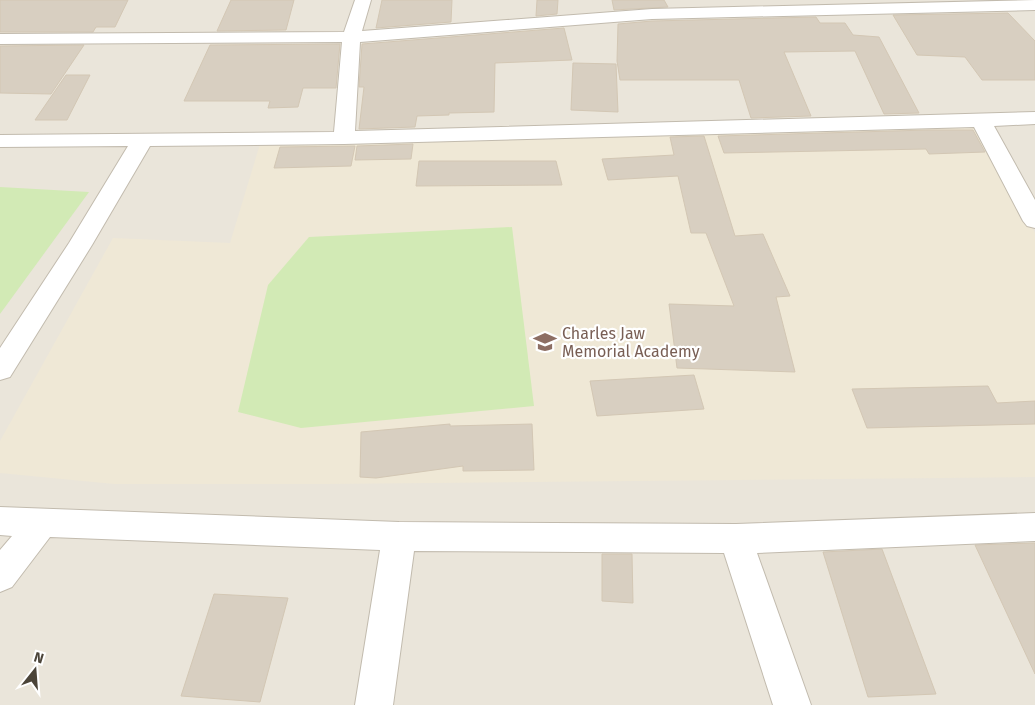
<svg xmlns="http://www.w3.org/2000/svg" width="1035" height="705" font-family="'Fira Sans',sans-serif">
<rect width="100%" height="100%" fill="#f6f3ec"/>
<rect fill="#eae5da" x="0" y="0" width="1035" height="705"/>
<polygon fill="#efe8d6" points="971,124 1035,233 1035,477 326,484 114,484 0,473 0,441 113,238 230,243 260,144"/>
<g fill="#d2eab5">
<polygon points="0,187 89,192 0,314"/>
<polygon points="512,227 534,406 301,428 238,412 268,285 309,237"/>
</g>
<g fill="#d8cfc1" stroke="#d3c7b4">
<polygon points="0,0 128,0 115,27 96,27 93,32 0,32"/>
<polygon points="231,0 294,0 286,30 217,31"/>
<polygon points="382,0 452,0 451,22 376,28"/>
<polygon points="537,0 558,0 557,14 536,16"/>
<polygon points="612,0 664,0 668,7 614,10"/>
<polygon points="1008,13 1035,41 1035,80 982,80 965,57 917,55 893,15"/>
<polygon points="816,17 820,23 845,23 853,35 879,37 919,113 884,114 855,51 784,52 811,116 751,118 739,80 620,80 617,61 618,24 652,21"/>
<polygon points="564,28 572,60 495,63 494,112 449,113 449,115 417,116 415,127 359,129 364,87 359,87 362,44"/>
<polygon points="340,44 336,88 303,88 298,107 268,108 270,101 184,101 210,45"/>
<polygon points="84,45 51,94 0,93 0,46"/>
<polygon points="573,63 616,64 618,112 571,110"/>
<polygon points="66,75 90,75 67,120 35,120"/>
<polygon points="928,130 973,130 985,152 929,154 926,149 724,153 718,136"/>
<polygon points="704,136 735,236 763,234 790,296 776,297 795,372 677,368 669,304 734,306 706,233 691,233 678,176 608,180 602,159 674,155 670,137"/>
<polygon points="413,144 411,159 355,160 357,146"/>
<polygon points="355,146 351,166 274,168 280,147"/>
<polygon points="419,161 556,161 562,185 416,186"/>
<polygon points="694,375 704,409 597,416 590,381"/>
<polygon points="988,386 997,403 1035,401 1035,424 867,428 852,389"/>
<polygon points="450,424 450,426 532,424 534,470 463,471 463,466 376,478 360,477 361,432"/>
<polygon points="1035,543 1035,674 975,545"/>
<polygon points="882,549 936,694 868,697 823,552"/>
<polygon points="602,554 632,554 633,603 602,601"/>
<polygon points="214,594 288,598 260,702 181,696"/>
</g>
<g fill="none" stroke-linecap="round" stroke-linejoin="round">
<defs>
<g id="minor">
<polygon points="355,0 371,0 362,31 652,9 1035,0 1035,10 652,19 360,42 355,131 1035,112 1035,124 994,126 1035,200 1035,228 1027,226 1023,221 974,127 344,144 150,146 92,245 10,377 0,380 0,348 69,243 128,146 0,147 0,135 334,132 342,42 0,44 0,34 344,32"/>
<polygon points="0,507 399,522 736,524 1035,513 1035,541 757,553 811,705 773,705 724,553 414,551 393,705 355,705 380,550 50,537 12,587 0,592 0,550 12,536 0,535"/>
</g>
</defs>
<use href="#minor" stroke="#c2bbae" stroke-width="2"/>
<use href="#minor" fill="#fff" fill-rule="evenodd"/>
</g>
<defs>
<symbol id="school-bare" viewBox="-9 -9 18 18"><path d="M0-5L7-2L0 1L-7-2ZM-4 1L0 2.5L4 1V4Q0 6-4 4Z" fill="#8d6e63" stroke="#fff" stroke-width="2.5" paint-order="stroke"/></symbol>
</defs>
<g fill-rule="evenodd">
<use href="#school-bare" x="529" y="326" width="32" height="32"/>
</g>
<g text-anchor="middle" stroke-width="4.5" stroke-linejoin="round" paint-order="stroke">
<g font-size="16" fill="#785e54" stroke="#fff" text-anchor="start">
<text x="562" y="339">Charles Jaw<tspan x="562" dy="18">Memorial Academy</tspan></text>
</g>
</g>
<g transform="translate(35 670) rotate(17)" stroke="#ffffff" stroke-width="4" paint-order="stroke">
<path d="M0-4L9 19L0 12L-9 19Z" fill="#4b4439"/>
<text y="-8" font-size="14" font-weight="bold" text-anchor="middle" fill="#4b4439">N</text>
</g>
</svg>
